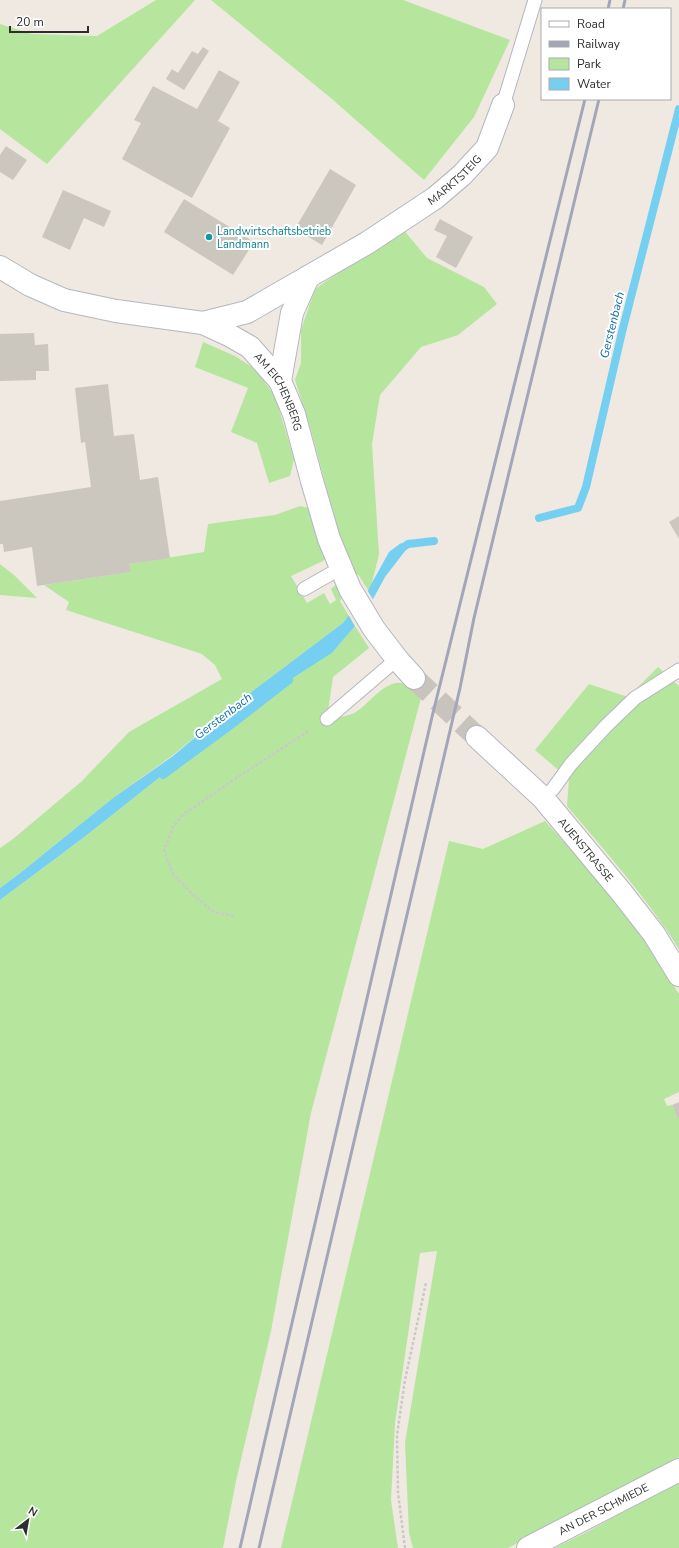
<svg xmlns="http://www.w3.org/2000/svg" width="679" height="1548" font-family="'Nunito Sans',sans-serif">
<rect width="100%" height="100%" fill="#efe9e1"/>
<g fill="#b6e59e">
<polygon points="156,0 195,0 47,164 0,129 0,24 32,34 97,36"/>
<polygon points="211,0 403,0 510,40 474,117 424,180 332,99"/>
<polygon points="402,228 427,258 484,287 497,304 458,335 421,347 380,395 372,444 379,554 372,583 368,590 358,574 356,577 338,531 311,430 295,380 301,363 301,330 315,289"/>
<polygon points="203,342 235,356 252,367 261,377 275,396 294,459 290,476 269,483 257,443 231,432 248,388 195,367"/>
<polygon points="300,506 308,508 327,556 323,561 291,576 307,603 324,593 330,604 336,600 331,589 337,584 342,598 340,601 349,616 343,623 230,708 173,755 113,798 19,874 0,888 0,848 13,839 82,781 129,732 222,679 215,665 202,654 66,610 69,602 44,585 130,572 129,564 204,552 208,524 275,515"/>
<polygon points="0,564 15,576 37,598 0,595"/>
<path d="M355 626 369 648 333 677 327 718C338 717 351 717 360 709 371 701 390 675 407 685 412 688 416 694 421 698L311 1113 271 1331 236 1481 223 1548H0V900L83 838 251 705 332 653Z"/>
<path d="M658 667 679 686V949C646 897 606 852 567 806L569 779 535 750 589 684 628 697Z"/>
<polygon points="545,821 601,883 636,928 679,994 679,1092 664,1099 667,1106 672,1105 678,1117 679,1117 679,1457 508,1548 413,1548 409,1533 405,1443 437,1251 420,1253 395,1423 391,1500 398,1548 281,1548 449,841 483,849"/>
<polygon points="679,1481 679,1548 555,1548 587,1532"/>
</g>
<polygon fill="#75cff0" points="401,543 405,551 385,577 373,599 355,626 332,653 251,705 83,838 0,900 0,888 19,874 113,798 173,756 230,708 343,623 368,590 389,552"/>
<polygon fill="#efe9e1" points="366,588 374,601 356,628 348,614"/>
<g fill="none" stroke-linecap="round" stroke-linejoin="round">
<g stroke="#75cff0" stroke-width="8">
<polyline points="539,518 578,508 586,487 622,332 679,109"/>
<polyline points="395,553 408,544 434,541"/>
<polyline points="163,775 231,725 289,680"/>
</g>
</g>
<g fill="#cbc7bf">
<polygon points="203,47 209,51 184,90 166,79 172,69 178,73 192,51 198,54"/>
<polygon points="219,70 240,82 218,121 230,128 192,198 122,159 141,123 134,120 153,86 197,109"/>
<polygon points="6,146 27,160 13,180 0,172 0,155"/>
<polygon points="330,169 356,185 322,245 295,229"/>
<polygon points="63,190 111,211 104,227 84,218 70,250 42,237"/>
<polygon points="184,199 254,242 233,275 164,232"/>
<polygon points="440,219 473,237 456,268 436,257 447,236 434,230"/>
<polygon points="34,333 35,345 48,344 49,371 36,371 36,380 0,381 0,334"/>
<polygon points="108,384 114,436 134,434 140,480 158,477 170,558 129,564 131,572 37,586 32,547 4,552 3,544 0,544 0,501 91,487 85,442 81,443 75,388"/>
<polygon points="679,516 679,539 669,522"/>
<polygon points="679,1102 679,1117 678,1118 672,1105"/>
</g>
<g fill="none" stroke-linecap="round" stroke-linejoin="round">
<polyline stroke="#c8c4bd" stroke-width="22" stroke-dasharray="22 11" stroke-linecap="butt" points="414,678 477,737"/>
<defs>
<g id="service">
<polyline points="503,105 535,0"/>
<polyline points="304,589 341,568"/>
<polyline points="327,719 397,659"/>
<polyline points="543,798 553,789 571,764 606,726 635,698 679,670"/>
</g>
<g id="minor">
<path id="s1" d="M203 323 247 312 367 243 435 198 462 175 487 148 503 105"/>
<polyline points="280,381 292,313 308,277"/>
<path id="s2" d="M528 1548 679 1470"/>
</g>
<g id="tertiary">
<path id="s3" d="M0 267 30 285 64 300 116 311 203 323 229 335 250 347 280 381 294 414 312 481 329 539 350 589 374 629 397 659 414 678"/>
<path id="s4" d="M477 737 543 798 622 893 654 934 679 975"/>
</g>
</defs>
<use href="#service" stroke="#b4b7c1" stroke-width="15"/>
<use href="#minor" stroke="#b4b7c1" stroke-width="24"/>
<use href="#tertiary" stroke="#b4b7c1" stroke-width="24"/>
<g stroke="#c9c9c9" stroke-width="2.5" stroke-dasharray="3 2" stroke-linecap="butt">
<polyline points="234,916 214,912 194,896 173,874 164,850 173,827 184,814 232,781 310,730"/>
<polyline points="405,1548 398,1493 397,1435 405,1380 426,1283"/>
</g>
<use href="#service" stroke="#fff" stroke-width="13"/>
<use href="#minor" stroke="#fff" stroke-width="22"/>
<use href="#tertiary" stroke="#fff" stroke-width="22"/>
<g stroke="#a3a6b8" stroke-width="3">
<polyline points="608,9 610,0"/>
<polyline points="623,9 625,0"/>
<polyline points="240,1548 432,717 585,99"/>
<polyline points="259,1548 460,688 474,618 599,99"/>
</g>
</g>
<circle fill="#0f9aa8" stroke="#fff" stroke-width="1.5" cx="209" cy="237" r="4"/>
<g text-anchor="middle" stroke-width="4" stroke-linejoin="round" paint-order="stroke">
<g font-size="11" fill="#2e2e2e" stroke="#fff">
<text dy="4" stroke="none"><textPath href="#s1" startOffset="292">MARKTSTEIG</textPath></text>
<text dy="4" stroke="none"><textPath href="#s3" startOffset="320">AM EICHENBERG</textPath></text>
<text dy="4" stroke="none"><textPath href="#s4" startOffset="157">AUENSTRASSE</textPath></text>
<text dy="4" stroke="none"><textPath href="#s2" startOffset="85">AN DER SCHMIEDE</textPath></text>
</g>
<g font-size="11" fill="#0d838f" stroke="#fff" text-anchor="start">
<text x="217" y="235">Landwirtschaftsbetrieb<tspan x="217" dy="13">Landmann</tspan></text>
</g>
<g font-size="12" font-style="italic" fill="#0d6fa3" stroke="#fff">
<text transform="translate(612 325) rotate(-76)" y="4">Gerstenbach</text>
<text transform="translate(223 716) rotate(-37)" y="4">Gerstenbach</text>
</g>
</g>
<rect x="541" y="8" width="130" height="92" fill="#ffffff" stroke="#ababab"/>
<rect x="549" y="21" width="20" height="6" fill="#ffffff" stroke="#ababab"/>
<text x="577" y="28" font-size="12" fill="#2e2e2e">Road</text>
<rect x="549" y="41" width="20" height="6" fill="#a3a6b8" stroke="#ababab"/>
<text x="577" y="48" font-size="12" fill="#2e2e2e">Railway</text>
<rect x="549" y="58" width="20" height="12" fill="#b6e59e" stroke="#ababab"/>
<text x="577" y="68" font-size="12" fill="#2e2e2e">Park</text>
<rect x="549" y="78" width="20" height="12" fill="#75cff0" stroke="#ababab"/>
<text x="577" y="88" font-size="12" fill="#2e2e2e">Water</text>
<g transform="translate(28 1520) rotate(31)" stroke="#ffffff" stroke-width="3" paint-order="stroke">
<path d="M0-3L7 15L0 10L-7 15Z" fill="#2e2e2e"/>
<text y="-6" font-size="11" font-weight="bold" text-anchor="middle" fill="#2e2e2e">N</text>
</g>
<path d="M10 26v6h78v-6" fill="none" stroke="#2e2e2e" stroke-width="2"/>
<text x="16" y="26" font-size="12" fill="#2e2e2e" stroke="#ffffff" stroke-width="3" paint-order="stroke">20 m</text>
</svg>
